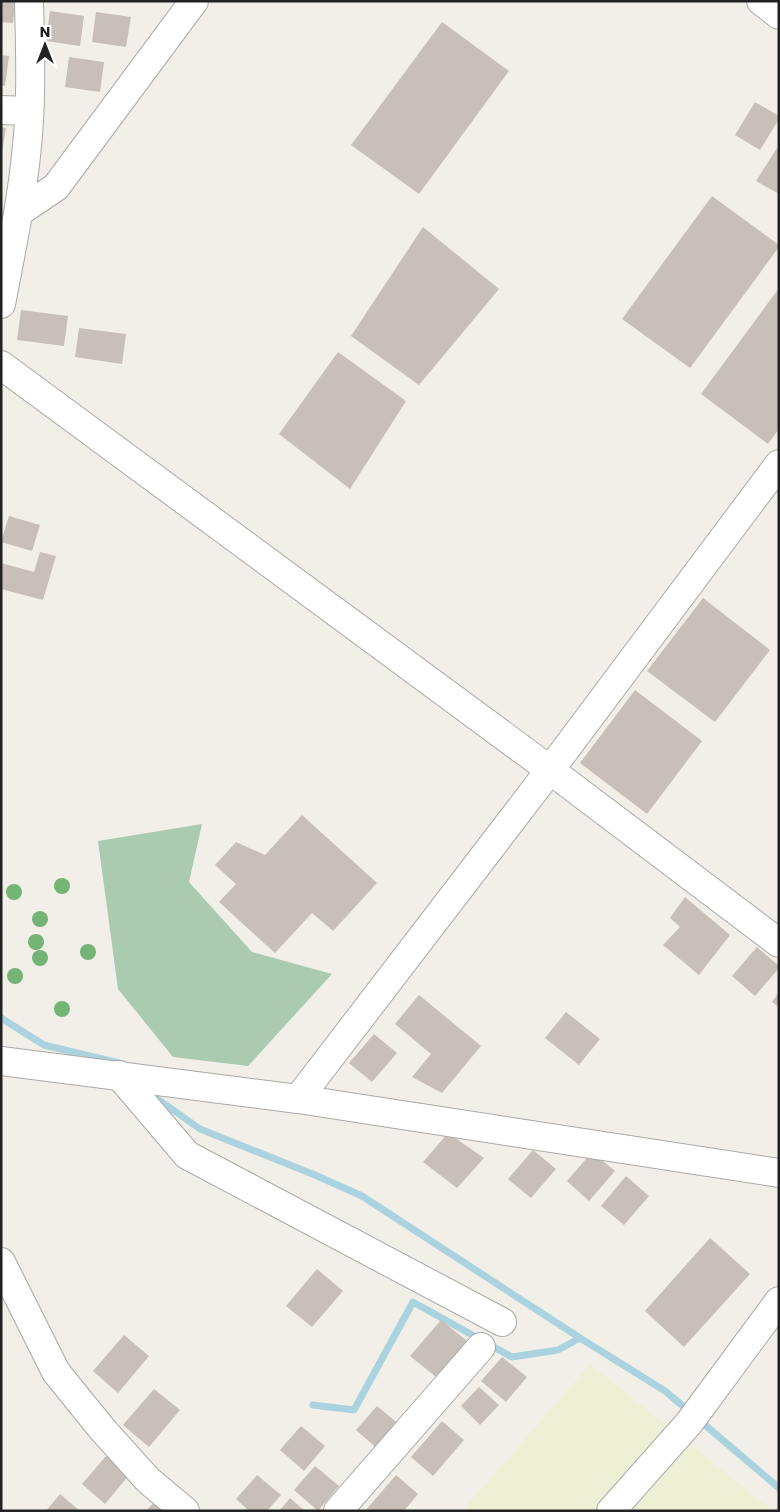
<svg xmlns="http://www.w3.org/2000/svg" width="780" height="1512" font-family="Poppins,sans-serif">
<rect width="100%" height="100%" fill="#f2efe9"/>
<polygon fill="#eef0d5" points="590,1364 773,1511 462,1511"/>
<polygon fill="#aacbaf" points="202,824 189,882 252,952 332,974 248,1066 173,1057 118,989 98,841"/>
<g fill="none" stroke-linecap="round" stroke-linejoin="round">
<g stroke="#aad3df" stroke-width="7">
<polyline points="1,1018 44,1045 123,1064"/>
<polyline points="152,1095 200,1129 315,1175 362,1196 580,1338"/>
<polyline points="313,1405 354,1410 413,1302 512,1357 558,1350 580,1338 665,1391 690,1412"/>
<polyline points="698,1419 779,1488"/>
</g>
</g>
<g fill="#c7bfb8">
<polygon points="1,1 16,1 13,23 1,22"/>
<polygon points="50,11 84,16 80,46 46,41"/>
<polygon points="96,12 131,17 126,47 92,42"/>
<polygon points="442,22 509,71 419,194 351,145"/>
<polygon points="1,55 9,56 5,86 1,85"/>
<polygon points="69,57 104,62 100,92 65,87"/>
<polygon points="755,102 779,116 779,119 760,150 735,135"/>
<polygon points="1,127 6,128 2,152 1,152"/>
<polygon points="777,148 779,149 779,194 756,181"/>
<polygon points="712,196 779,245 779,247 690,368 622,319"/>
<polygon points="423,227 499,289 419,385 351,336"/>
<polygon points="779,288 779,429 768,444 701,394"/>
<polygon points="21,310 68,316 64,346 17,340"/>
<polygon points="79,328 126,334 122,364 75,357"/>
<polygon points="338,352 406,401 350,489 279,434"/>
<polygon points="9,516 40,525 32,551 1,542"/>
<polygon points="40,552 56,556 43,600 1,589 1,563 34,572"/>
<polygon points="703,598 770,650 715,722 647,671"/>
<polygon points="635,690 702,741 647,814 580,763"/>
<polygon points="302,815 377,883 333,931 312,913 275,953 219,902 236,884 215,865 236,842 265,855"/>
<polygon points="685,897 730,935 699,975 663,945 680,927 670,918"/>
<polygon points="757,947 779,966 779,968 755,996 732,976"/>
<polygon points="779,992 779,1007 772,1002"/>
<polygon points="419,995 481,1046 442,1093 412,1077 431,1054 395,1024"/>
<polygon points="566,1012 600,1039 579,1065 545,1038"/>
<polygon points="374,1034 397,1053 372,1082 349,1063"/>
<polygon points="448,1133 484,1158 457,1188 423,1162"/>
<polygon points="533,1150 556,1169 531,1198 508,1179"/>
<polygon points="592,1152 615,1171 589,1201 567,1181"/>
<polygon points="626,1176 649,1196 624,1225 601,1206"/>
<polygon points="710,1238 750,1274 684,1347 645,1311"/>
<polygon points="317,1269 343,1291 312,1327 286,1306"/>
<polygon points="441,1320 467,1341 436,1377 410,1356"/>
<polygon points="124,1335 149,1356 118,1393 93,1371"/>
<polygon points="502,1357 527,1377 506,1402 481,1381"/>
<polygon points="479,1387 499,1405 480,1425 461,1406"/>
<polygon points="154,1389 180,1410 149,1447 123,1425"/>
<polygon points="377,1406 401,1426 380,1451 356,1430"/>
<polygon points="442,1421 464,1440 433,1476 411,1457"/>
<polygon points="301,1426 325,1446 304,1471 280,1450"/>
<polygon points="106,1456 129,1475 105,1504 82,1484"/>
<polygon points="315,1466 339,1486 318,1511 294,1490"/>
<polygon points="257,1475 281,1495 267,1511 249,1511 236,1499"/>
<polygon points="396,1475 418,1494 404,1511 365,1511"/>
<polygon points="60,1494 80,1511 46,1511"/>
<polygon points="290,1498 305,1511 279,1511"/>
<polygon points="157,1499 172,1511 146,1511"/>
</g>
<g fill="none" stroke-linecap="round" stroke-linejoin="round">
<defs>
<g id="minor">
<polyline points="761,1 779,15"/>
<polyline points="1,110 29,111"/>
<polyline points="19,212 56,187 194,1"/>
<path d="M1 304C11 252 22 200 27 146 32 98 30 49 29 1"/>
<polyline points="1,365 550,770 779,943"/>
<polyline points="1,1061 298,1099 779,1173"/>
<polyline points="119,1075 187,1155 502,1322"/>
<polyline points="298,1099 550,770 779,464"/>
<polyline points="1,1262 56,1372 103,1430 148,1480 185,1511"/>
<polyline points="338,1511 481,1347"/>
<polyline points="611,1511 689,1423 779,1301"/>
</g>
</defs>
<use href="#minor" stroke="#a9a9a9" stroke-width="30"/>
<use href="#minor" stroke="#fff" stroke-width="28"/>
</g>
<g fill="#74b475">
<circle cx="62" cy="886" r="8"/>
<circle cx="14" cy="892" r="8"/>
<circle cx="40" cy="919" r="8"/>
<circle cx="36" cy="942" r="8"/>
<circle cx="88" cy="952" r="8"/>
<circle cx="40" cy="958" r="8"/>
<circle cx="15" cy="976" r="8"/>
<circle cx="62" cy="1009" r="8"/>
</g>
<rect width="780" height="1512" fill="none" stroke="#222222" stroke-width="5"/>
<g transform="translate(45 45)" stroke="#ffffff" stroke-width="4" paint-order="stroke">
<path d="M0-4L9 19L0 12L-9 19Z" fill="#222222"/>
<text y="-8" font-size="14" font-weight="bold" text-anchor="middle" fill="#222222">N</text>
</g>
</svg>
